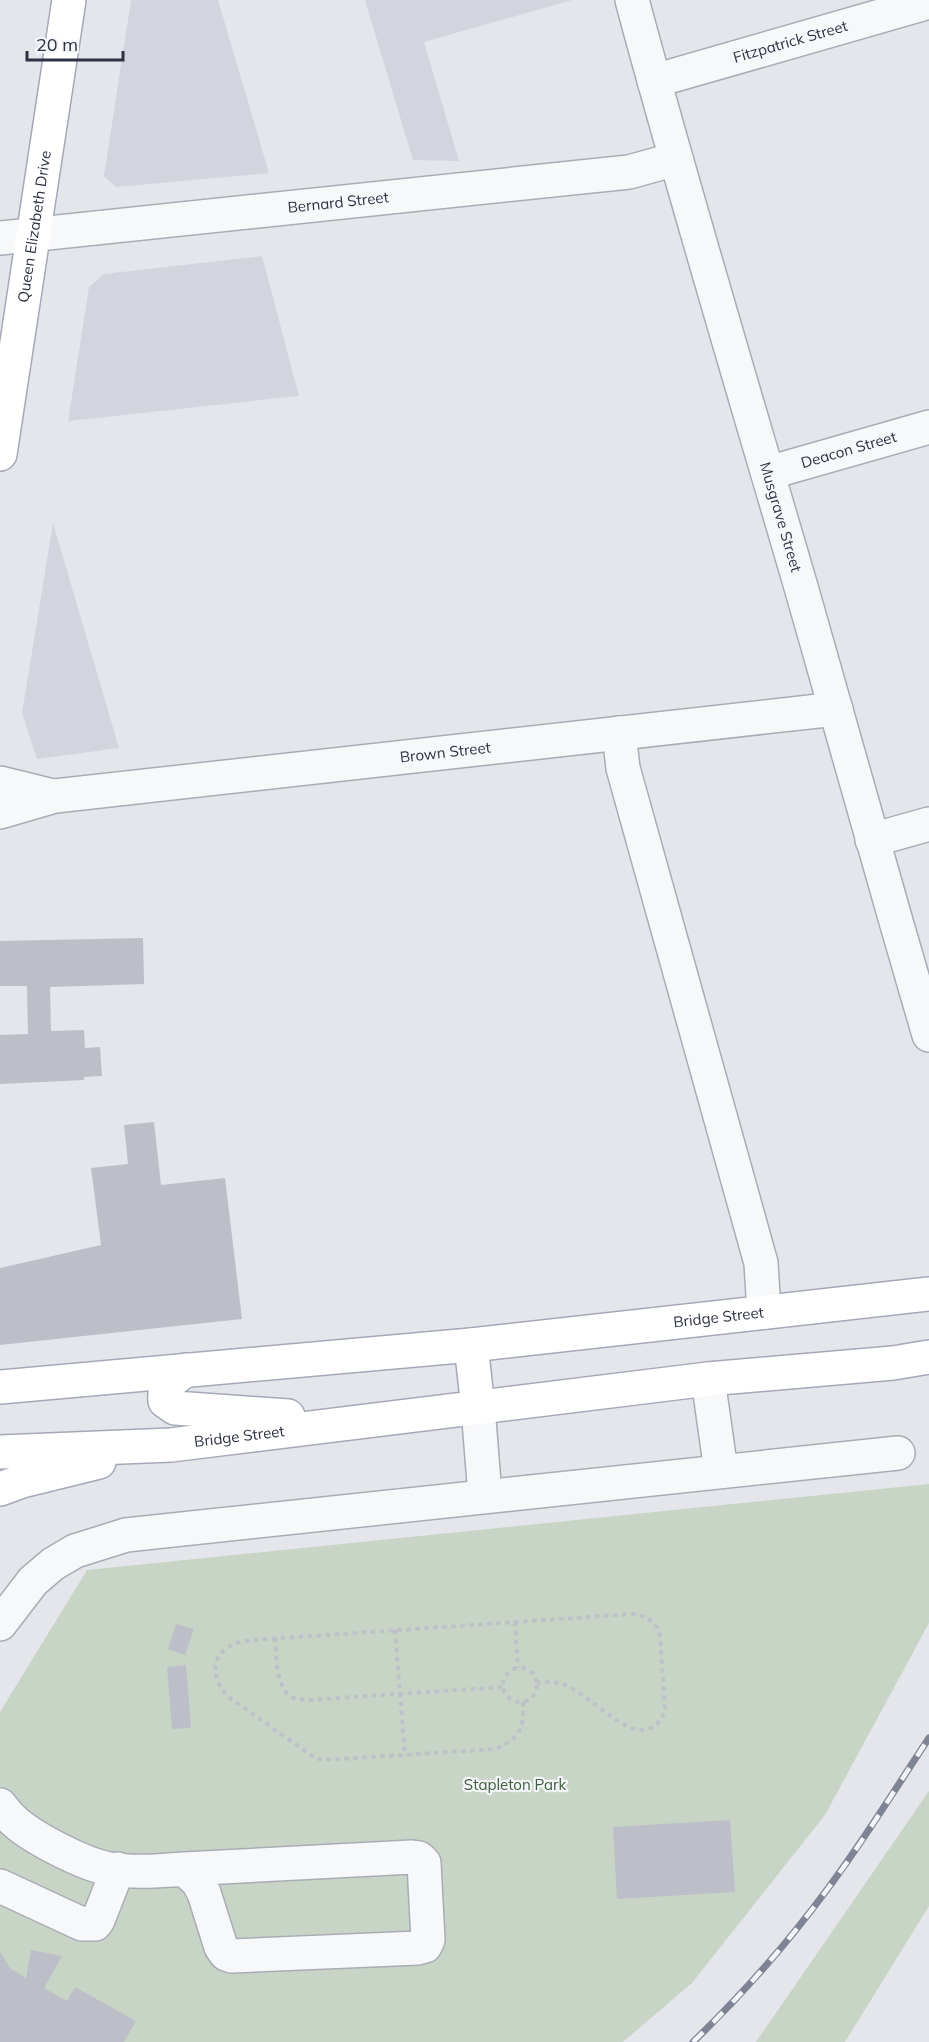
<svg xmlns="http://www.w3.org/2000/svg" width="929" height="2042" font-family="Mulish,sans-serif">
<rect width="100%" height="100%" fill="#e4e6eb"/>
<g fill="#d2d5dd">
<polygon points="131,0 218,0 269,173 116,187 104,176"/>
<polygon points="365,0 572,0 424,42 459,161 413,160"/>
<polygon points="262,256 299,396 68,421 89,287 104,274"/>
<polygon points="53,523 119,748 37,759 22,713"/>
</g>
<g fill="#c8d5c6">
<polygon points="929,1484 929,1623 825,1815 692,1983 623,2042 0,2042 0,1712 87,1570"/>
<polygon points="929,1791 929,1906 845,2042 756,2042"/>
</g>
<g fill="#bcbfc8">
<polygon points="143,938 144,984 50,987 51,1031 84,1030 85,1048 100,1047 102,1076 84,1077 84,1080 0,1084 0,1035 28,1034 27,986 0,986 0,941"/>
<polygon points="154,1122 161,1185 225,1178 242,1319 0,1345 0,1268 101,1245 91,1168 128,1164 124,1125"/>
<polygon points="176,1624 194,1629 185,1655 168,1649"/>
<polygon points="186,1665 191,1728 172,1729 167,1667"/>
<polygon points="730,1820 735,1892 617,1899 613,1827"/>
<polygon points="31,1950 62,1956 44,1988 67,2001 75,1987 136,2021 124,2042 0,2042 0,1952 11,1969 26,1978"/>
</g>
<g fill="none" stroke-linecap="round" stroke-linejoin="round">
<defs>
<g id="minor">
<path id="s1" d="M632 0C685 197 744 392 801 587 844 736 885 886 929 1035"/>
<path id="s2" d="M654 81 929 2"/>
<path id="s3" d="M0 238 629 172 676 159"/>
<path id="s4" d="M768 473 929 427"/>
<polyline points="619,733 623,768 761,1263 764,1312"/>
<polyline points="0,783 53,796"/>
<path id="s5" d="M0 812 55 796 836 709"/>
<polyline points="872,840 929,824"/>
<polyline points="708,1379 721,1471"/>
<polyline points="478,1408 485,1495"/>
<polyline points="0,1624 33,1581 53,1564 75,1551 126,1535 898,1453"/>
<path d="M0 1805C4 1810 8 1815 12 1819 30 1837 85 1865 110 1869 134 1873 160 1871 184 1869L412 1857 419 1858 424 1863 428 1940 425 1946 418 1948 232 1956 226 1954 221 1947 204 1893 198 1882 184 1869"/>
<polyline points="0,1886 82,1924 95,1924 98,1920 118,1869"/>
</g>
<g id="major">
<path id="s6" d="M0 454 69 0"/>
<polyline points="471,1345 478,1408"/>
<path d="M186 1370C174 1379 163 1384 165 1401L175 1408 288 1416"/>
<path id="s7" d="M0 1387 471 1345 929 1294"/>
<path id="s8" d="M0 1452 171 1445 708 1379 893 1363 929 1357"/>
<polyline points="0,1489 22,1481 99,1462"/>
</g>
</defs>
<use href="#minor" stroke="#a9acb5" stroke-width="36"/>
<use href="#major" stroke="#a4a9b7" stroke-width="36"/>
<g stroke="#bec1c7" stroke-width="4" stroke-dasharray="4.5 4.5" stroke-linecap="butt">
<polyline points="515,1622 518,1668"/>
<polyline points="395,1630 405,1756"/>
<path d="M275 1638C277 1654 275 1684 289 1695 294 1700 302 1699 308 1700L503 1687"/>
<circle cx="520" cy="1685" r="17"/>
<path d="M523 1702C524 1729 521 1737 496 1749L324 1760 315 1758 226 1695C212 1677 209 1655 234 1644 239 1642 247 1641 253 1640L633 1614C647 1616 656 1621 660 1636L665 1708C663 1727 643 1735 627 1726 605 1715 587 1695 565 1685 556 1681 547 1682 537 1683"/>
</g>
<use href="#minor" stroke="#f7f8fa" stroke-width="33"/>
<use href="#major" stroke="#fff" stroke-width="33"/>
<defs>
<path id="rail" d="M693 2042C742 1995 786 1945 826 1891 863 1842 895 1789 929 1738"/>
</defs>
<use href="#rail" stroke="#7e8494" stroke-width="7"/>
<use href="#rail" stroke="#f4f5f9" stroke-width="4.5" stroke-dasharray="14" stroke-linecap="butt"/>
</g>
<g text-anchor="middle" stroke-width="4.5" stroke-linejoin="round" paint-order="stroke">
<g font-size="15" fill="#2c3243" stroke="#f4f5f9">
<text dy="5" stroke="none"><textPath href="#s2" startOffset="142">Fitzpatrick Street</textPath></text>
<text dy="5" stroke="none"><textPath href="#s3" startOffset="340">Bernard Street</textPath></text>
<text dy="5" stroke="none"><textPath href="#s6" startOffset="230">Queen Elizabeth Drive</textPath></text>
<text dy="5" stroke="none"><textPath href="#s4" startOffset="84">Deacon Street</textPath></text>
<text dy="5" stroke="none"><textPath href="#s1" startOffset="538">Musgrave Street</textPath></text>
<text dy="5" stroke="none"><textPath href="#s5" startOffset="450">Brown Street</textPath></text>
<text dy="5" stroke="none"><textPath href="#s7" startOffset="722">Bridge Street</textPath></text>
<text dy="5" stroke="none"><textPath href="#s8" startOffset="240">Bridge Street</textPath></text>
</g>
<g font-size="15" fill="#3c5e3a" stroke="#f4f5f9">
<text x="515" y="1790">Stapleton Park</text>
</g>
</g>
<path d="M27 51v9h96v-9" fill="none" stroke="#2c3243" stroke-width="3"/>
<text x="36" y="51" font-size="18" fill="#2c3243" stroke="#f4f5f9" stroke-width="4.5" paint-order="stroke">20 m</text>
</svg>
